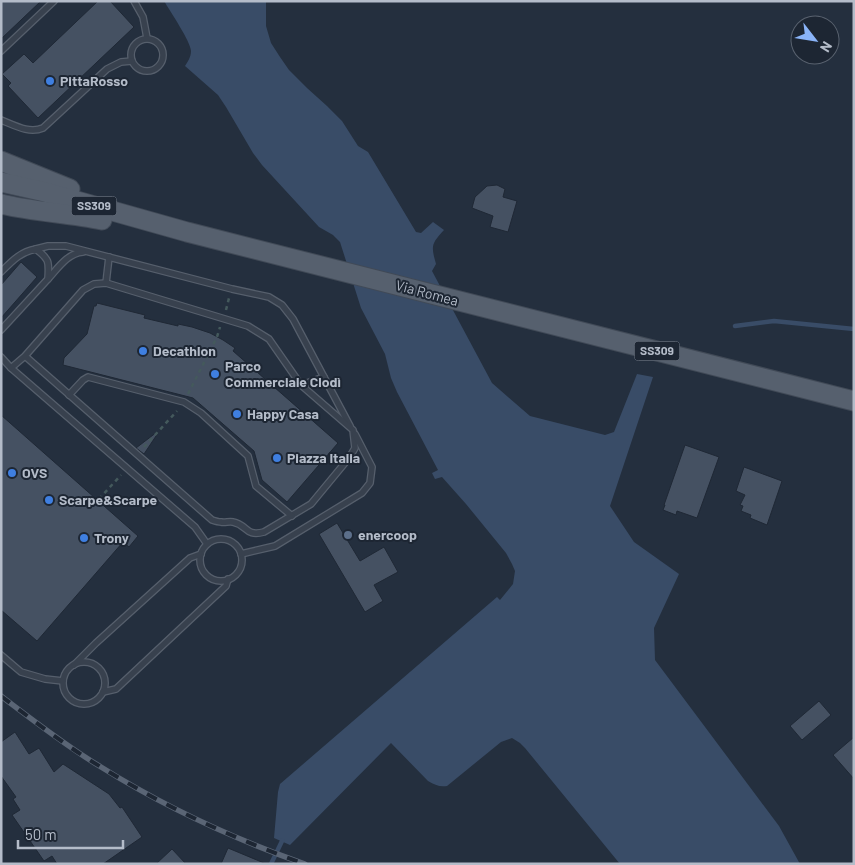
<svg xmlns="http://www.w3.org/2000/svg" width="855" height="865" font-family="Barlow,sans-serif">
<rect width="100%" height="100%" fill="#242f3e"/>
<path fill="#394c67" d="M164 1H266V26L271 43 280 57 289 70 307 88 327 106 342 121 358 146 368 152 416 232 421 233 433 222 444 230C431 244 431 246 436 264L432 271 492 383 530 416 605 435 614 432 637 374 653 377 610 506 634 542 679 574 654 628 655 660 779 826 800 864H620L525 748 520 743 512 738 501 742 447 786C439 787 435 785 428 781L391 743 290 845 274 838 278 792 280 784 497 597 500 600 513 584 515 571 512 564 506 553 466 504 442 477 435 479 432 473 438 470 397 392 391 378 385 354 361 308 340 242 333 235 319 227 262 165 253 153 226 107 218 95 185 66C188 61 191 57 191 51 191 42 170 11 164 1Z"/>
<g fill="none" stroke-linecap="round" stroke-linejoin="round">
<g stroke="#394c67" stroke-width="4.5">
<polyline points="735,326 774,321 854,329"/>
<polyline points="271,864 282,841"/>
</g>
</g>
<g fill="#455162" stroke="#1f2835">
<polygon points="1,1 41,1 1,39"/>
<polygon points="98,1 110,1 134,27 38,118 8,86 11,83 2,74 24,54 33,63"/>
<polygon points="497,185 505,189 503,197 517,201 508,232 490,227 493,216 472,208 475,197 487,186"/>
<polygon points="21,262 37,277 1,318 1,285"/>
<polygon points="97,303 145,315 144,318 178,326 178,324 192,327 210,333 223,340 235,348 233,351 338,443 287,502 262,480 254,451 193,398 63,365 64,358 87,334 94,306 96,306"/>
<polygon points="1,415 138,536 129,547 123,542 37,641 1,610"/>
<polygon points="157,432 158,433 144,454 136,448"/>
<polygon points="685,445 719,457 697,518 677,511 676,515 663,510 665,505 664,505"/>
<polygon points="744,467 782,481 767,525 750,518 751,515 741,511 743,506 740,505 745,495 736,491"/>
<polygon points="337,523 360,561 384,547 398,572 374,585 383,601 365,612 319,534"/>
<polygon points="819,701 831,715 802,740 790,726"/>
<polygon points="15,732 29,754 39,748 54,772 63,764 109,794 120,808 122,807 142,837 103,864 57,864 52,856 44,861 12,815 20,810 13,799 16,797 1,776 1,742"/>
<polygon points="854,737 854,779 833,755"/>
<polygon points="228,848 264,863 264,864 221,864"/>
<polygon points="172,849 186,864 156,864"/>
</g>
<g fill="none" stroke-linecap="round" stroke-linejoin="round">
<defs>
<g id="service">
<polyline points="134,1 143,17 147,38"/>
<circle cx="147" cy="55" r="16"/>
<polyline points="1,51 54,1"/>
<path d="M1 120C14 125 29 134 43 128L107 69 121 62 132 61"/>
<polyline points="36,249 48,246 66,246 232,289 269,297 282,305 293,319 350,426"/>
<path d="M1 272C12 261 20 252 36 249 50 260 49 262 48 279L1 330"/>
<path d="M48 279C58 268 68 253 83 252"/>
<polyline points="106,283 109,257"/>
<polyline points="1,357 11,368 195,527 207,544"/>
<path d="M11 368 25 356 83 290 94 284 106 283 248 326 269 339 301 385 353 430 355 448 349 458 311 504 264 532C245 537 248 525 233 522 229 521 225 523 221 522 218 522 215 521 212 520L25 356"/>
<polyline points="301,385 324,377"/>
<polyline points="69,395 83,380 88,377 184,402 201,413 248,456 256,486 292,516"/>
<circle cx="221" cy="560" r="21"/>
<polyline points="241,554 275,546 362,493 370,483 372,467 355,434"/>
<polyline points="1,655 21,672 45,679 63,681"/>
<circle cx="84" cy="683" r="21"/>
<polyline points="74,665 96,643 190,558 201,554"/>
<polyline points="103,692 116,689 226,586 228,579"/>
</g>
<g id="primary">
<polyline points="1,161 70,189"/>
<polyline points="1,182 45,192 187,232 854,401"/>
<path d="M1 204C34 212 69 213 102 220"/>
</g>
</defs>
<use href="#service" stroke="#565f6c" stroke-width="8"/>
<use href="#primary" stroke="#414a57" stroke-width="21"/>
<g stroke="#44595c" stroke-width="2.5" stroke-dasharray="4 4" stroke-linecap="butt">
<polyline points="226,310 229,298"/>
<polyline points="188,394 217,337 220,327"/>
<polyline points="144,447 177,411"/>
<polyline points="99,499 121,475"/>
</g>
<use href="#service" stroke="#38414e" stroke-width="5.5"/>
<use href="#primary" stroke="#56606e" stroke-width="19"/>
<defs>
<path id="rail" d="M1 696C34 721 66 746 101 767 165 807 234 839 305 864"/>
</defs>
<use href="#rail" stroke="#5a6575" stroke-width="5.5"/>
<use href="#rail" stroke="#1d2633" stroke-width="4" stroke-dasharray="11" stroke-linecap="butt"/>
</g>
<g fill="#3f7fe0" stroke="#1d2633" stroke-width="2">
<circle cx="50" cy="81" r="5"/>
<circle cx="143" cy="351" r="5"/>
<circle cx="215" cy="374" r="5"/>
<circle cx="237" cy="414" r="5"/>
<circle cx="277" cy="458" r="5"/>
<circle cx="12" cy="473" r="5"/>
<circle cx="49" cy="500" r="5"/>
<circle cx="84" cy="538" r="5"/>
</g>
<circle fill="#5c6f8a" stroke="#1d2633" stroke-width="2" cx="348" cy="535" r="5"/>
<g text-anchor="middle" stroke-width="4" stroke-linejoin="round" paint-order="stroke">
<g fill="#1d2633" stroke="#878f9c" stroke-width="1">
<rect x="71.5" y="196.5" width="45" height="19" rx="4"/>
<rect x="634.5" y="341.5" width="45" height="19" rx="4"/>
</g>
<g font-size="12" font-weight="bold" fill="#b4bcc9">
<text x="94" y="210">SS309</text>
<text x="657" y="355">SS309</text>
</g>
<g font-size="14" font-weight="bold" fill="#b4bcc9" stroke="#1d2633" text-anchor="start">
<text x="60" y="86">PittaRosso</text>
<text x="153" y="356">Decathlon</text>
<text x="225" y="371">Parco<tspan x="225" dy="16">Commerciale Clodì</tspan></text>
<text x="247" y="419">Happy Casa</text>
<text x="287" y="463">Piazza Italia</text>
<text x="22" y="478">OVS</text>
<text x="59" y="505">Scarpe&amp;Scarpe</text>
<text x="358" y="540">enercoop</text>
<text x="94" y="543">Trony</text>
</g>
<g font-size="14" fill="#b4bcc9" stroke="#1d2633">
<text transform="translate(427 293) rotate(15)" y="5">Via Romea</text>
</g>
</g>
<rect width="855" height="865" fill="none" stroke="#b4bcc9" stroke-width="5"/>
<g transform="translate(815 40) rotate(121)"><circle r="24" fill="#1d2633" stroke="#59626f"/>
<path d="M0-4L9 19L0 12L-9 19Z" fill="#8ab4f8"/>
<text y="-8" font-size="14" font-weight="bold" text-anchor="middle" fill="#b4bcc9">N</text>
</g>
<path d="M18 840v8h105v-8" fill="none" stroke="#b4bcc9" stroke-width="2.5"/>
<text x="25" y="840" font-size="15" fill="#b4bcc9" stroke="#1d2633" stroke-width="4" paint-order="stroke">50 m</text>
</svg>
